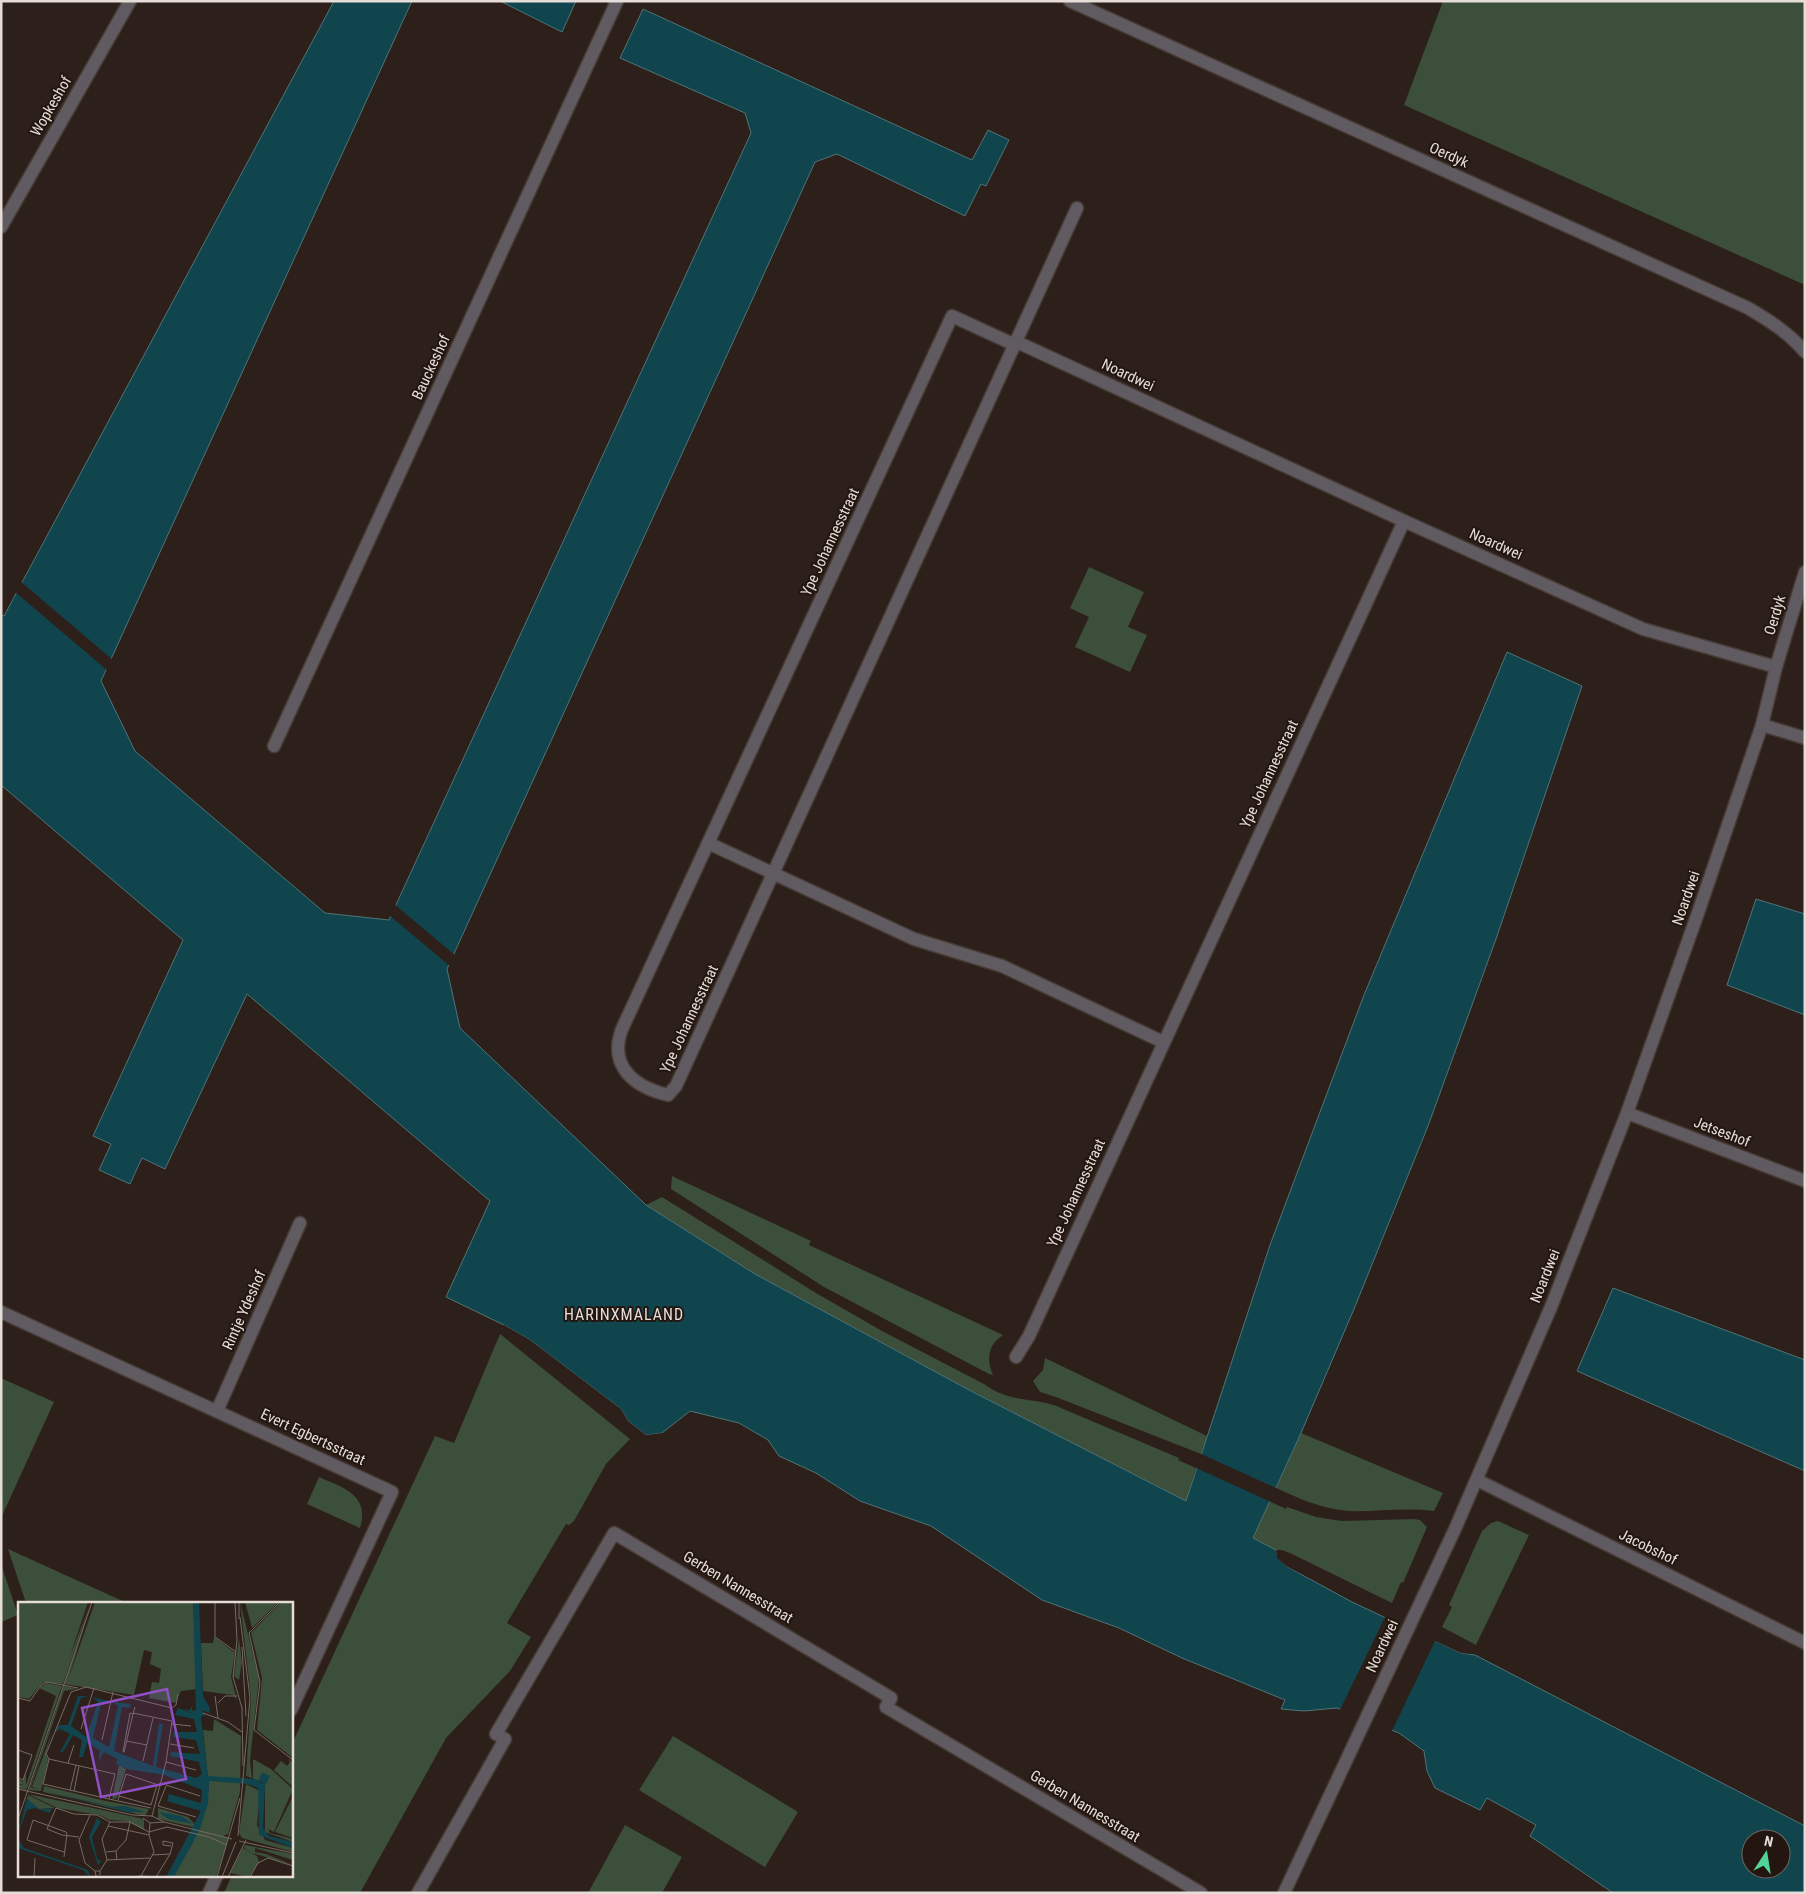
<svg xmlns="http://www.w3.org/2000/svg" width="1806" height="1894" font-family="'Roboto Condensed',sans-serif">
<rect width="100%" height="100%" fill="#2d1f19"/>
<g fill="#3c4f3a">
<polygon points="1443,1 1805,1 1805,285 1404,105"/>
<polygon points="1089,567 1144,592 1128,627 1147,635 1130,672 1075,647 1089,617 1070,608"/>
<path d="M672 1176 811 1241 809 1245 1003 1335C988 1345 986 1359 993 1375L989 1374 824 1287 671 1189Z"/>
<path d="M662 1197 816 1293 882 1331 984 1384C1009 1402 1026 1397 1054 1405L1179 1458 1178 1460 1196 1468 1186 1501 969 1390 755 1274 646 1205Z"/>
<polygon points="500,1334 630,1439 606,1464 574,1521 569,1525 566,1524 507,1623 531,1637 510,1671 446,1738 360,1893 224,1893 232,1875 291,1875 291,1746 435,1436 454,1443"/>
<polygon points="1045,1358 1207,1436 1201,1454 1056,1397 1040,1392 1033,1381 1043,1370"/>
<polygon points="1,1378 54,1402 1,1518"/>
<path d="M1301 1433 1443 1493 1434 1511C1405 1507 1377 1512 1348 1511 1322 1509 1298 1498 1276 1488Z"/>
<path d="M319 1477C344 1488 370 1495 360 1528L307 1504Z"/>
<polygon points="1269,1501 1286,1509 1287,1507 1316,1517 1342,1521 1414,1519 1420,1520 1427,1527 1403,1583 1401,1582 1392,1603 1292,1554 1282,1550 1276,1550 1253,1538"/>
<polygon points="1498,1521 1529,1535 1476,1645 1442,1627 1452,1607 1449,1605 1482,1531 1491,1523"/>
<polygon points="8,1549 127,1603 26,1603"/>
<polygon points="1,1564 18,1615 1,1622"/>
<polygon points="673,1736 798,1812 765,1867 639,1790"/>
<polygon points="625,1825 682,1857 662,1893 588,1893"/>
</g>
<g fill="#11454e" stroke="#517377" fill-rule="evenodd">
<path d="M334 1H412L101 681 135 751 325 913 389 920 751 133 745 113 620 58 643 9 972 160 988 130 1009 140 986 186 981 184 965 216 837 154 815 162 447 969 460 1028 646 1205 755 1274 969 1390 1186 1501 1270 1245 1364 995 1507 652 1582 686 1496 939 1428 1126 1354 1309 1301 1433 1253 1538 1276 1550 1278 1558 1286 1566 1352 1602 1461 1653 1475 1655 1805 1826V1893H1613L1530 1836 1536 1825 1487 1798 1480 1810 1435 1788 1427 1771 1424 1751 1399 1733 1337 1708 1304 1711 1281 1709 1285 1700 1182 1658 1119 1628 1042 1600 931 1526 860 1501 816 1473 779 1456 768 1440 739 1423 690 1411 662 1433 646 1435 628 1421 621 1409 530 1340 504 1325 446 1297 490 1201 247 994 165 1169 142 1158 130 1184 99 1170 111 1144 93 1136 183 940 1 785V615L4 616ZM1751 1839H1781V1869H1751Z"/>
<polygon points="500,1 576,1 562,32"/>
<polygon points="1756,899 1805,914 1805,1015 1727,985"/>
<polygon points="1613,1288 1805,1360 1805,1471 1577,1371"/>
</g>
<g fill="#2d1f19">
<polygon points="20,581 113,660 108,671 14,591"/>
<polygon points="394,904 456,956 451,967 389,915"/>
<polygon points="504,1325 530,1340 621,1409 628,1421 646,1435 662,1433 662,1436 645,1437 626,1423 619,1411 529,1343 503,1327"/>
<polygon points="1199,1453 1278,1489 1271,1502 1194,1467"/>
<polygon points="1276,1550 1279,1550 1280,1557 1287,1564 1353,1599 1462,1650 1473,1652 1472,1654 1461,1653 1435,1641 1391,1733 1339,1712 1385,1617 1286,1566 1277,1558"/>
</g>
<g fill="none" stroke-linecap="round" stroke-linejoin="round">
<defs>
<g id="street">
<path d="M1070 1 1748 308C1770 321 1789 333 1805 352"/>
<polyline points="1,227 130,1"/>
<polyline points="1017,342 1404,521 1643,629 1776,667 1762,725 1698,913 1627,1113 1551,1307 1455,1529 1284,1893"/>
<path d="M1015 345 952 316 622 1029C608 1066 634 1087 668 1095L676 1086 1077 208"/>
<polyline points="1776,667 1805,572"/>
<polyline points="1762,725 1805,738"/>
<polyline points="274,746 617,1"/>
<polyline points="708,843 914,939 1002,966 1163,1042"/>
<polyline points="1627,1113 1805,1181"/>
<polyline points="1,1312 392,1492 291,1710"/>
<polyline points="1016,1357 1029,1336 1404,521"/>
<polyline points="217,1411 300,1223"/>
<polyline points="1477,1480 1805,1643"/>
<polyline points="209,1893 217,1875"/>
<polyline points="418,1893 505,1739 496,1734 614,1533 891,1698 886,1707 1201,1893"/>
</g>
</defs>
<use href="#street" stroke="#473a34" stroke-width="15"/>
<use href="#street" stroke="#5f5b61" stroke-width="12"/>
</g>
<g text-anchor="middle" stroke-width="4" stroke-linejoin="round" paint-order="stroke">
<g font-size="15" fill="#e6ddd8" stroke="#231610">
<text transform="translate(51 106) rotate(-60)" y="5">Wopkeshof</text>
<text transform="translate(1449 155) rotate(24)" y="5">Oerdyk</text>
<text transform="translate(431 367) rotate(-65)" y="5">Bauckeshof</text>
<text transform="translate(1128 375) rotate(25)" y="5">Noardwei</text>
<text transform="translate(830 542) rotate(-65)" y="5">Ype Johannesstraat</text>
<text transform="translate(1496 544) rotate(24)" y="5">Noardwei</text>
<text transform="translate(1775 615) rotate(-73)" y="5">Oerdyk</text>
<text transform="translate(1269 774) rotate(-65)" y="5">Ype Johannesstraat</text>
<text transform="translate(1686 898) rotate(-71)" y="5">Noardwei</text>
<text transform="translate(689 1019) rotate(-65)" y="5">Ype Johannesstraat</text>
<text transform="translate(1722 1132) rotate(21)" y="5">Jetseshof</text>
<text transform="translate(1076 1193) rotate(-65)" y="5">Ype Johannesstraat</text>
<text transform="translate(1545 1276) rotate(-68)" y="5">Noardwei</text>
<text transform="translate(244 1310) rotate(-66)" y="5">Rintje Ydeshof</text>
<text transform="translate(313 1437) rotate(25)" y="5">Evert Egbertsstraat</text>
<text transform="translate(1648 1547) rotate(26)" y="5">Jacobshof</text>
<text transform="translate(738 1587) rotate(31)" y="5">Gerben Nannesstraat</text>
<text transform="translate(1382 1646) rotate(-65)" y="5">Noardwei</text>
<text transform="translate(1085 1806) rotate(31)" y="5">Gerben Nannesstraat</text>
</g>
<g font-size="16" letter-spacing="1" fill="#e6ddd8" stroke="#231610">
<text x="624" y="1320">HARINXMALAND</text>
</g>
</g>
<g transform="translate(18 1602)">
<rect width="275" height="275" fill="#2d1f19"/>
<path d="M0 0H70L52 54 73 0 45 82 25 80 11 97 0 95ZM74 0 50 78 77 0H175L179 87 163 89 157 101 131 96 134 80 141 81 143 67 132 62 134 50 126 48 116 93 46 82ZM222 0 241 76 232 158 234 176 228 174 233 96ZM227 0H261L234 26ZM263 0H275V156L239 128 244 76 233 31ZM196 35 217 51 213 75 219 98 215 93 185 89 183 41H195ZM221 36 224 60 221 78 216 74ZM28 81 44 84 10 184 8 188 0 186V183H6L0 182V178L5 179 8 171V183L38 94 21 86ZM46 84 59 87 46 89 13 185 14 186 21 187 14 185 34 130 28 151 30 158 23 189 11 188ZM196 117 223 134 222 190 210 232 205 234 210 236 208 244 198 275H154L175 240 191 186 185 128 195 129ZM270 156 275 161V185L256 168 263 159 269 164 272 160ZM235 157 253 167 275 187 256 230 250 227 252 231 275 237V240L247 230V180L235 177ZM101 163 108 167 99 196 94 197ZM228 182 242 189 239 223 247 238 275 246V250L224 236 221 231ZM26 184 88 199 131 207 127 214 25 190ZM27 190 95 205 107 204 125 210 68 200ZM10 192 126 217V228L109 219 92 218 81 213 39 206ZM10 193 37 206 21 207 9 197 0 225ZM275 194V236L257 230ZM140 206 170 215 177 222 175 225 140 217ZM227 243 275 252V258L237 246V250L248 252 275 263 234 251 226 246ZM225 246 239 254 241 260 231 275 212 271Z" fill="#3c4f3a" fill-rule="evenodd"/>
<path d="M175 0H181L185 94 192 106 191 111 184 108 187 113 183 115 190 174 237 177 246 182 241 177 244 170 252 174 247 184 245 226 251 234 275 240V246L241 233 240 186 230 182 191 179 190 202 182 227 156 275H148L183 209 149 199 151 192 183 201 184 188 147 173 109 167 98 162 99 157 86 150 80 160 82 148 69 141 65 155H61L64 138 55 133 45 150H42L52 132 42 127 37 131 41 123H50L60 94H71L63 96 53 124 68 135 80 100 74 95 91 99 83 101 75 136 91 145 100 104 94 100 113 102 111 106 104 105 96 149 135 164 141 121 145 122 138 165 178 176 184 172 181 160 152 154 153 150 182 152 178 138 155 135 156 130H179L176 117 157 113 160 106 178 113 165 107 172 108 174 104V109L178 108ZM27 189 95 205 107 204 126 210H110ZM9 197 21 207H34L31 211 17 206 9 208 0 231ZM141 210 163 214 176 222 150 217ZM79 216 83 220 74 235 79 256 83 260 80 263 71 235ZM0 237 6 246 70 268 72 275 65 268 0 246Z" fill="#11454e"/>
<path fill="none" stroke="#776b65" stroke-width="1" d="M197 0V35L218 50M217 0 219 38 215 75 224 106 225 164M221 0V17M262 0 231 31 242 80 236 128 275 158M224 45 228 114M197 94 200 116M0 96 12 99 24 82 29 80 60 86M200 101 207 94H219M115 111 154 119 148 160 134 214M185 111 210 120 224 130M115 112 112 111 105 150H106L115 112 117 105M154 122 173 124M63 127 76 86M84 138 95 90M108 139 129 143M152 142 176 146M0 148 14 153 5 178 0 176M31 157 28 152 53 90 68 85 154 106 158 103 160 92M31 157 97 172 91 197 25 182ZM125 159 135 116M148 160 178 168M50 161 56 143M148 183 182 194M148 184 140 204 178 215M0 187 115 213 134 214 146 220M52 188 58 163M56 189 61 164M101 194 133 203 139 183M91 197 133 206M100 198 108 172 143 184M72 213 61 238 67 261 77 269M125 216 132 221 146 220 214 237M0 217 74 0M90 224 131 233M220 234 232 96 222 15M61 235 44 233 29 227 38 206 56 212 79 213 92 220H112L131 230 149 225 191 235 209 243M221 239 275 251M98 249 108 238 112 220M88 250 98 249 99 258M134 253 152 252M46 255 49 232 48 230 15 218 9 238 46 250M89 258 132 256M82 269 89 258 84 237 92 220M82 273V269H77L78 274 85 275M123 274 138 275M16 275 17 256M112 275 123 274 136 250 131 233 132 221M138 275 152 252 155 241 145 239V243L153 244M199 275 222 196M204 275 218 240M210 275 228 238M232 275 240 261 250 256 275 264"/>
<path fill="#904fc4" fill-opacity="0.15" stroke="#904fc4" stroke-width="2.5" d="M149 87 168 177 83 195 64 106Z"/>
<rect width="275" height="275" fill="none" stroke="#e6ddd8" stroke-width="2.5"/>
</g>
<rect width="1806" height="1894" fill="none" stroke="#e6ddd8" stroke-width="5"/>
<g transform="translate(1766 1854) rotate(12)"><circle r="24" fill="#231610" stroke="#716660"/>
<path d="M0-4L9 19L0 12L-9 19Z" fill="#52d397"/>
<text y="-8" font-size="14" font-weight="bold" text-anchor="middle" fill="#e6ddd8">N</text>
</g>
</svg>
